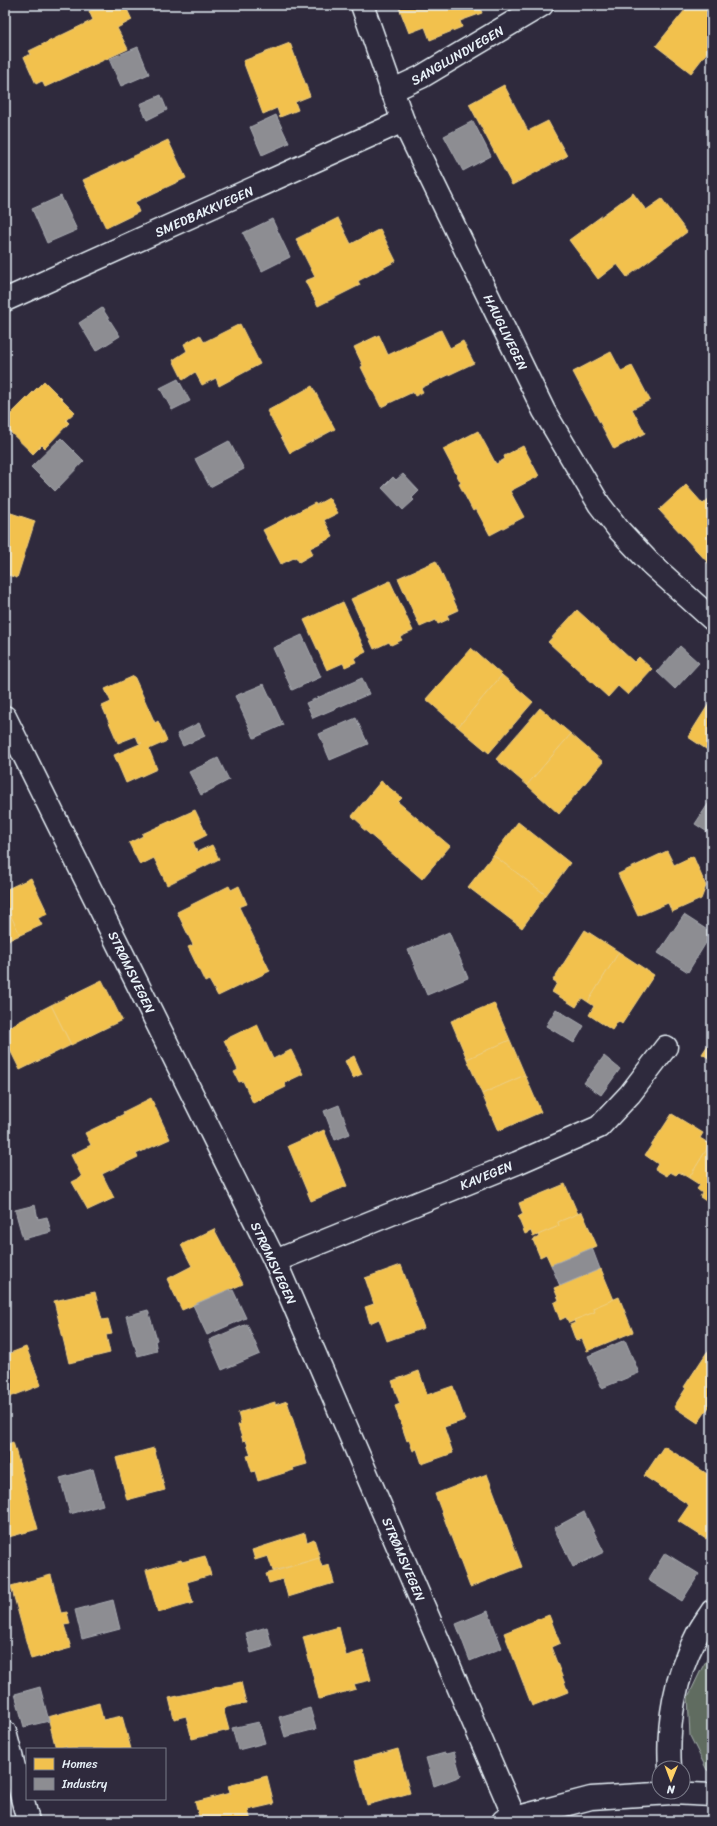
<svg xmlns="http://www.w3.org/2000/svg" width="717" height="1826" font-family="Sriracha,sans-serif">
<rect width="100%" height="100%" fill="#2f2a3d"/>
<filter id="ink" filterUnits="userSpaceOnUse"><feTurbulence type="fractalNoise" baseFrequency=".025" numOctaves="2"/><feDisplacementMap in="SourceGraphic" scale="8" xChannelSelector="R" yChannelSelector="G"/><feConvolveMatrix kernelMatrix="1 2 1 2 8 2 1 2 1" color-interpolation-filters="sRGB"/></filter>
<g filter="url(#ink)">
<polygon fill="#616c61" stroke="#a4aeac" points="712,1651 712,1771 707,1770 690,1736 688,1697 702,1668"/>
<g fill="#f2c14e" stroke="#efcf81">
<polygon points="103,5 125,5 132,20 117,28 128,49 45,87 42,81 36,84 24,57 31,54 29,51 93,20 89,11"/>
<polygon points="398,5 479,5 482,13 460,21 462,27 430,40 425,27 409,33"/>
<polygon points="689,5 712,5 712,46 691,73 656,46"/>
<polygon points="290,43 310,96 295,102 298,110 280,117 277,108 263,114 243,61"/>
<polygon points="504,85 528,131 548,121 567,156 512,185 469,104"/>
<polygon points="168,140 186,178 135,202 139,212 106,228 83,180"/>
<polygon points="633,193 646,210 662,199 687,232 627,277 617,264 598,279 569,240"/>
<polygon points="338,218 351,244 380,229 396,261 358,281 360,285 318,306 305,281 315,277 296,239"/>
<polygon points="240,324 260,364 219,386 216,378 202,385 195,372 183,380 173,360 187,351 184,344 200,335 204,342"/>
<polygon points="441,330 450,348 463,341 474,363 421,388 423,392 415,396 413,392 381,407 361,367 363,366 354,347 379,335 388,355"/>
<polygon points="611,352 621,371 632,366 650,400 632,409 645,433 614,449 573,372"/>
<polygon points="44,381 75,412 66,420 69,423 45,448 42,445 33,454 5,427 5,420"/>
<polygon points="312,386 335,429 290,453 267,411"/>
<polygon points="478,431 496,464 505,459 504,456 523,446 539,476 510,491 524,517 490,535 476,509 473,511 459,484 461,483 443,449"/>
<polygon points="686,485 703,504 712,496 712,567 659,510"/>
<polygon points="329,498 338,513 324,520 333,537 310,548 313,554 299,562 296,557 281,564 263,530 315,503 316,505"/>
<polygon points="5,511 35,521 17,578 5,574"/>
<polygon points="436,561 458,610 447,615 449,619 438,624 436,620 420,627 398,578"/>
<polygon points="390,581 413,631 400,637 402,640 391,645 389,642 374,649 351,599"/>
<polygon points="343,602 366,652 354,658 356,662 345,667 343,663 327,670 304,620"/>
<polygon points="577,610 634,662 639,657 652,669 628,695 618,686 608,697 548,642"/>
<polygon points="471,648 502,675 458,727 426,699"/>
<polygon points="502,675 533,702 489,753 458,727"/>
<polygon points="134,676 155,723 158,721 167,741 149,749 157,769 126,783 114,755 142,743 139,743 136,736 118,743 102,706 111,702 105,689"/>
<polygon points="712,699 712,753 688,737"/>
<polygon points="540,708 571,734 527,785 496,759"/>
<polygon points="571,734 603,762 559,814 527,785"/>
<polygon points="381,781 402,798 398,802 450,846 422,879 361,827 362,825 352,816"/>
<polygon points="195,810 207,835 193,842 197,852 212,845 219,859 167,885 154,858 140,865 129,843 143,836 142,834"/>
<polygon points="518,822 570,863 546,895 493,855"/>
<polygon points="667,851 674,865 693,856 706,886 701,899 672,912 668,903 638,916 618,874"/>
<polygon points="493,855 546,895 522,928 468,887"/>
<polygon points="31,878 48,914 38,918 42,925 20,935 5,904 5,890"/>
<polygon points="229,886 231,890 239,886 247,904 239,907 270,971 218,996 209,980 205,982 188,947 193,945 177,912"/>
<polygon points="5,904 20,935 9,940 5,934"/>
<polygon points="585,930 619,952 588,1002 582,998 576,1007 552,992 557,983 553,980"/>
<polygon points="619,952 654,975 622,1024 618,1021 612,1030 589,1015 594,1006 588,1002"/>
<polygon points="102,980 122,1020 71,1045 51,1005"/>
<polygon points="494,1003 510,1040 467,1059 451,1021"/>
<polygon points="51,1005 71,1045 20,1070 5,1040 5,1029"/>
<polygon points="257,1024 273,1059 291,1050 303,1074 284,1083 286,1087 253,1103 243,1081 239,1082 234,1072 238,1070 224,1040"/>
<polygon points="712,1039 712,1060 702,1054"/>
<polygon points="510,1040 525,1075 482,1094 467,1059"/>
<polygon points="354,1056 362,1074 353,1078 345,1061"/>
<polygon points="525,1075 541,1112 498,1131 482,1094"/>
<polygon points="151,1098 170,1139 136,1154 138,1157 102,1174 114,1198 88,1210 72,1182 82,1177 71,1155 91,1145 85,1133 124,1114 123,1112"/>
<polygon points="672,1114 703,1133 700,1138 710,1144 689,1178 679,1172 676,1175 670,1172 667,1176 655,1169 658,1164 645,1155"/>
<polygon points="324,1130 347,1186 311,1201 288,1146"/>
<polygon points="710,1144 712,1145 712,1205 700,1197 702,1193 697,1189 700,1185 689,1178"/>
<polygon points="565,1184 578,1214 558,1222 559,1226 533,1237 531,1231 525,1234 518,1217 523,1214 519,1203"/>
<polygon points="582,1212 597,1246 551,1265 546,1254 540,1257 533,1240 539,1237 538,1235 559,1226 558,1222"/>
<polygon points="214,1229 243,1284 182,1310 167,1279 192,1266 181,1245"/>
<polygon points="401,1265 424,1328 387,1341 379,1319 370,1323 365,1307 374,1304 365,1278"/>
<polygon points="601,1269 614,1300 593,1308 595,1312 569,1323 566,1317 560,1320 554,1303 559,1300 554,1288"/>
<polygon points="95,1292 102,1320 108,1319 112,1334 106,1335 110,1353 69,1363 54,1301"/>
<polygon points="619,1297 633,1332 587,1351 582,1339 576,1341 570,1325 575,1323 574,1320 595,1312 593,1308"/>
<polygon points="26,1347 41,1385 5,1399 5,1355"/>
<polygon points="707,1352 712,1355 712,1405 711,1404 698,1423 674,1407 686,1388 684,1387"/>
<polygon points="419,1371 427,1395 453,1386 465,1420 444,1427 453,1453 422,1464 417,1449 413,1451 409,1440 407,1441 395,1406 400,1404 392,1381"/>
<polygon points="287,1401 307,1464 293,1468 294,1470 258,1481 255,1471 252,1472 247,1456 251,1455 246,1440 243,1441 238,1425 241,1424 238,1413 275,1402 275,1405"/>
<polygon points="13,1442 38,1529 5,1538 5,1445"/>
<polygon points="664,1446 712,1477 712,1529 706,1539 678,1521 689,1505 644,1476"/>
<polygon points="154,1448 165,1490 127,1500 116,1458"/>
<polygon points="487,1474 522,1567 470,1587 435,1494"/>
<polygon points="305,1533 307,1542 314,1539 320,1558 273,1571 268,1556 255,1560 252,1550"/>
<polygon points="205,1556 211,1575 187,1582 193,1603 158,1613 146,1570 181,1560 182,1562"/>
<polygon points="319,1558 322,1567 329,1565 334,1583 288,1597 283,1579 269,1583 266,1574"/>
<polygon points="51,1575 61,1613 67,1612 70,1624 64,1625 71,1648 31,1659 11,1586"/>
<polygon points="549,1615 560,1643 551,1647 568,1692 532,1706 504,1633"/>
<polygon points="339,1627 346,1656 363,1651 371,1680 354,1684 356,1689 319,1699 303,1637"/>
<polygon points="241,1682 246,1703 223,1708 229,1730 192,1739 186,1716 174,1719 169,1698"/>
<polygon points="99,1703 103,1720 122,1716 131,1749 67,1749 66,1746 56,1749 48,1717"/>
<polygon points="398,1749 410,1793 367,1805 355,1761"/>
<polygon points="267,1776 274,1804 248,1810 251,1821 200,1821 195,1802 230,1793 228,1786"/>
</g>
<g fill="#8d8d92" stroke="#a8abb1">
<polygon points="138,47 149,74 121,86 109,59"/>
<polygon points="161,95 167,110 147,120 140,104"/>
<polygon points="276,115 289,143 262,155 250,127"/>
<polygon points="473,121 491,156 463,171 444,136"/>
<polygon points="61,196 77,230 47,243 32,209"/>
<polygon points="272,219 290,257 262,271 243,233"/>
<polygon points="102,308 120,336 96,351 79,323"/>
<polygon points="178,379 190,401 172,410 160,388"/>
<polygon points="61,438 84,461 55,491 31,467"/>
<polygon points="229,441 244,469 210,487 195,459"/>
<polygon points="403,474 419,491 412,498 414,500 403,510 382,488 393,477 396,480"/>
<polygon points="302,635 321,677 292,690 273,648"/>
<polygon points="680,646 699,663 675,689 657,672"/>
<polygon points="362,678 369,694 313,718 306,703"/>
<polygon points="264,684 283,725 254,738 235,696"/>
<polygon points="356,718 368,744 330,760 319,734"/>
<polygon points="199,723 205,736 183,746 177,734"/>
<polygon points="218,758 229,780 201,795 189,772"/>
<polygon points="712,798 712,835 695,824"/>
<polygon points="684,915 712,933 688,972 658,953"/>
<polygon points="449,932 468,978 427,995 408,950"/>
<polygon points="556,1009 584,1026 574,1043 546,1026"/>
<polygon points="604,1056 620,1069 601,1095 584,1083"/>
<polygon points="339,1105 350,1134 335,1140 324,1111"/>
<polygon points="35,1205 38,1219 47,1217 51,1232 23,1239 15,1210"/>
<polygon points="592,1248 600,1269 560,1286 551,1265"/>
<polygon points="230,1289 231,1291 233,1290 246,1318 207,1335 193,1305"/>
<polygon points="148,1310 157,1340 155,1341 157,1351 138,1356 135,1346 134,1346 126,1316"/>
<polygon points="247,1324 260,1354 222,1370 209,1340"/>
<polygon points="625,1340 639,1373 602,1388 588,1356"/>
<polygon points="93,1469 103,1505 70,1514 60,1478"/>
<polygon points="584,1512 604,1552 573,1567 554,1528"/>
<polygon points="665,1553 699,1574 682,1601 648,1580"/>
<polygon points="113,1600 120,1629 82,1639 75,1610"/>
<polygon points="488,1611 502,1648 470,1661 456,1624"/>
<polygon points="267,1627 272,1647 251,1653 246,1633"/>
<polygon points="40,1687 49,1721 24,1727 15,1694"/>
<polygon points="310,1708 316,1729 285,1737 279,1717"/>
<polygon points="259,1722 265,1743 238,1750 232,1728"/>
<polygon points="454,1752 461,1776 434,1786 426,1758 445,1753 446,1754"/>
</g>
<g fill="none" stroke-linecap="round" stroke-linejoin="round">
<defs>
<g id="minor">
<polyline points="362,5 403,121 544,411 599,504 619,530 650,563 712,619"/>
<polyline points="391,91 421,77 542,5"/>
<polyline points="5,300 403,121"/>
<polyline points="5,717 275,1261 516,1821"/>
<polyline points="275,1261 517,1163 599,1127 630,1094 666,1047"/>
<polyline points="5,1732 28,1821"/>
<path d="M670 1768C667 1724 675 1676 696 1637 700 1628 707 1619 712 1611"/>
<polyline points="503,1821 591,1798 672,1793 712,1795"/>
</g>
</defs>
<use href="#minor" stroke="#e8f1f8" stroke-width="25"/>
<use href="#minor" stroke="#2f2a3d" stroke-width="22"/>
</g>
</g>
<g text-anchor="middle" stroke-width="4" stroke-linejoin="round" paint-order="stroke">
<g font-size="13" fill="#e8f1f8" stroke="#2f2a3d">
<text transform="translate(457 55) rotate(-30)" y="5">SANGLUNDVEGEN</text>
<text transform="translate(204 211) rotate(-24)" y="5">SMEDBAKKVEGEN</text>
<text transform="translate(506 332) rotate(64)" y="5">HAUGLIVEGEN</text>
<text transform="translate(132 972) rotate(64)" y="5">STRØMSVEGEN</text>
<text transform="translate(486 1175) rotate(-22)" y="5">KAVEGEN</text>
<text transform="translate(274 1263) rotate(65)" y="5">STRØMSVEGEN</text>
<text transform="translate(404 1559) rotate(67)" y="5">STRØMSVEGEN</text>
</g>
</g>
<rect width="717" height="1826" fill="none" stroke="#2f2a3d" stroke-width="20"/>
<rect x="10" y="10" width="697" height="1806" fill="none" stroke="#e8f1f8" stroke-width="1.5" filter="url(#ink)"/>
<rect x="26" y="1748" width="140" height="52" fill="#2f2a3d" stroke="#797a88"/>
<rect x="34" y="1758" width="20" height="12" fill="#f2c14e" stroke="#797a88"/>
<text x="62" y="1768" font-size="12" fill="#e8f1f8">Homes</text>
<rect x="34" y="1778" width="20" height="12" fill="#8d8d92" stroke="#797a88"/>
<text x="62" y="1788" font-size="12" fill="#e8f1f8">Industry</text>
<g transform="translate(671 1780) rotate(181)"><circle r="19" fill="#2f2a3d" stroke="#797a88"/>
<path d="M0-3L7 15L0 10L-7 15Z" fill="#ffd166"/>
<text y="-6" font-size="11" font-weight="bold" text-anchor="middle" fill="#e8f1f8">N</text>
</g>
</svg>
